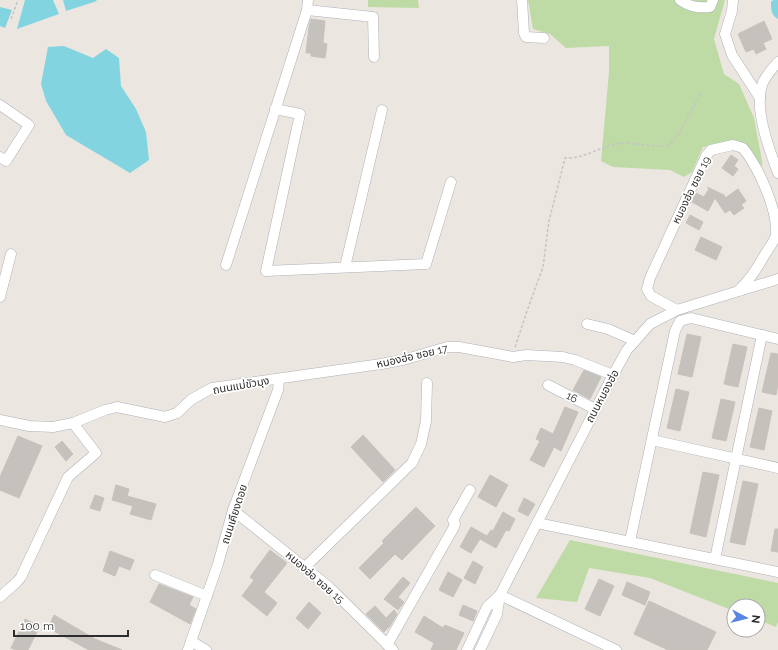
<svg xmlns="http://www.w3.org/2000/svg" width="778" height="650" font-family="Raleway,'Noto Sans Thai',sans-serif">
<rect width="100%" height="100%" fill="#ece6e1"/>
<g fill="#bfdba5">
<polygon points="368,0 418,0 419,8 368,7"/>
<polygon points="528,0 725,0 714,39 724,74 739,84 754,118 763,166 736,148 717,144 703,147 692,172 684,177 670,170 613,167 601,161 609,72 609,46 566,48 550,34 533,29"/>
<polygon points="570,540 778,583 778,622 776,627 758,620 758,606 734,606 734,611 650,578 589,568 577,602 536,598"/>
</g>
<g fill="#82d5e0">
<polygon points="25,0 53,0 59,14 17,29"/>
<polygon points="63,0 96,0 97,1 66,11"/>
<path d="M773 0H778V19C771 15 771 10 771 2Z"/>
<polygon points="0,7 12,10 5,28 0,26"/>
<polygon points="64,46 93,58 106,49 119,58 121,86 136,109 146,132 149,160 130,173 66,135 46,101 41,84 48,47"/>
</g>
<g fill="#c5c1bc" stroke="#c8c1bb">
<polygon points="311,19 325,21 323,43 327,44 325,58 311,56 311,53 306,53 309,27"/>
<polygon points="764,21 772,39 763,43 766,49 756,54 754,49 746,52 738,34"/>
<polygon points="731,155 738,160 734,166 738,169 733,176 722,168"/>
<polygon points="707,187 724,195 725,198 738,189 746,201 741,205 744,208 734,215 730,210 725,213 715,198 708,211 692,202 696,193 704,197 709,189"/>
<polygon points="690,215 703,222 699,230 686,223"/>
<polygon points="701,237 722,247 716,260 695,250"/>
<polygon points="687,334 701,337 692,377 678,374"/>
<polygon points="733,344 747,347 738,387 724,384"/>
<polygon points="771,353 778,354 778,384 776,395 762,392"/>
<polygon points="584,370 601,377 590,399 573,390"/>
<polygon points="676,389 689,392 680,431 667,428"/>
<polygon points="721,399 735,402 726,441 712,438"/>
<polygon points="565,407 578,412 561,451 554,447 544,467 530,460 540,441 536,439 541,428 553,434"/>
<polygon points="759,408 772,411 764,450 750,447"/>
<polygon points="363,435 395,470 383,482 351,447"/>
<polygon points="18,436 42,446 19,498 0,490 0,477"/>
<polygon points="62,441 73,454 66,461 55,447"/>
<polygon points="703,472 719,475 706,537 690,533"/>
<polygon points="490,475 508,485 496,507 478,497"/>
<polygon points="743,481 758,484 745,545 730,542"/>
<polygon points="116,485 129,489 127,496 156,504 151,520 130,514 133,506 112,500"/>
<polygon points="95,495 104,498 100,511 90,508"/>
<polygon points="524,498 535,504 528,516 518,511"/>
<polygon points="416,507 435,526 402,560 395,554 370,579 359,568 384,543 382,541"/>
<polygon points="503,512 515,519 509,531 506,530 496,548 480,539 471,553 460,547 471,527 487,536 491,530 493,531"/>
<polygon points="775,529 778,529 778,552 771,551"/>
<polygon points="270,550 287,563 264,592 277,603 267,616 242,596 254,580 250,577"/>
<polygon points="110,551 134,560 130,570 119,566 115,576 103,571"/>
<polygon points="473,561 483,567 475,584 464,578"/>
<polygon points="448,572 462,580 453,597 439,590"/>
<polygon points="403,577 410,583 398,597 404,602 398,610 384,599"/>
<polygon points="599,579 614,586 600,616 585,609"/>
<polygon points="627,582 650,592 645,605 622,595"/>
<polygon points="159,584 193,597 189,605 196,609 190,624 150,602"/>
<polygon points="649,601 716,632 707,650 668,650 634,634"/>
<polygon points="309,602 321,613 308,629 296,618"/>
<polygon points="463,605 477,611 473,621 459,615"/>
<polygon points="375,606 386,618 394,610 397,614 390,626 384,632 366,614"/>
<polygon points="54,615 95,639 122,650 89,650 48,628"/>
<polygon points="424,616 443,628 445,625 464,633 456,650 431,650 434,643 415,632"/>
<polygon points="25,619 40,626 28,650 16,650 11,648"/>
</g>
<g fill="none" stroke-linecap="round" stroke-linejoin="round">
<defs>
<g id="minor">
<polyline points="522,0 524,33 526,37 544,38"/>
<path d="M680 0C690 7 698 8 710 7L713 0"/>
<polyline points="733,0 732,11 725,34 732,55 760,98"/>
<polyline points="307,10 373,17 374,57"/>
<path d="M778 62C772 69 765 76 762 85 754 109 769 149 778 173"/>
<polyline points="0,105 29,125 6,161 0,157"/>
<polyline points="275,109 300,114 266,271 426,264 451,182"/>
<polyline points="226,265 307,10 308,0"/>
<polyline points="345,267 382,110"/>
<polyline points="0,297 11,254"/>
<path d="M677 310 651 296 647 289 650 278 706 156 711 150 733 145 743 148C758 167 778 209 776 235 774 242 768 249 764 256 757 269 749 281 738 291"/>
<polyline points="587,324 608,329 635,341"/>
<polyline points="548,385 595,409"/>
<polyline points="0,420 29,426 53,427 73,423 105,410 117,407 165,417 177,413 192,399 212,388 381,364 403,360 447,347 459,347 513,357 526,355 563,357 575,360 613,375"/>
<polyline points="652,440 778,468"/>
<polyline points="233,510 329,587 393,650"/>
<polyline points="537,523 778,572"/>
<polyline points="630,541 675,331 680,321 691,318 778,339"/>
<polyline points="715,559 762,335"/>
<polyline points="305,567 412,463 421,444 426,421 427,383"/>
<polyline points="155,575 207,596"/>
<polyline points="500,595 616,650"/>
<polyline points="0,597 17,582 21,577 68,477 96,453 73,423"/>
<polyline points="191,641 206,650"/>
<polyline points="387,645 454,527 455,524 453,520 470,490"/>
<polyline points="188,650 218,564 233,510 278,390 279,379"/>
<polyline points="467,650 487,607 500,595"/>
<polyline points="480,650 497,614 500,595 613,375 627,350 650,324 677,310 778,279"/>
</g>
</defs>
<use href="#minor" stroke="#adb1b7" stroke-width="11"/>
<g stroke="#c4c4c4" stroke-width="1.5" stroke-dasharray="3 2" stroke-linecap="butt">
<polyline points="11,19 18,0"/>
<path d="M515 347 527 311 543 267 549 221 565 158C569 158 574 158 577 157 592 154 605 145 621 143 632 142 662 149 669 145 678 140 694 104 701 93"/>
</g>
<use href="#minor" stroke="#fff" stroke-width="10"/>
</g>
<g text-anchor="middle" stroke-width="3.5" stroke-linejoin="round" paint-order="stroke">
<g font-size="11" fill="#2d2d2d" stroke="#fff">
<text transform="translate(691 190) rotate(-64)" y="4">หนองฮ่อ ซอย 19</text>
<text transform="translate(412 356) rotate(-13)" y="4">หนองฮ่อ ซอย 17</text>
<text transform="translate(241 385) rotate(-10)" y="4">ถนนแม่ขัวมุง</text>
<text transform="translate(602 396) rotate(-62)" y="4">ถนนหนองฮ่อ</text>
<text transform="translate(572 397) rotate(27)" y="4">16</text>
<text transform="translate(234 514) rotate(-72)" y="4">ถนนเคียงดอย</text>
<text transform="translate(315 577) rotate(41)" y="4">หนองฮ่อ ซอย 15</text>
</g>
</g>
<g transform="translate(746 618) rotate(97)"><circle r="19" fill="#ffffff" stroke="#ababab"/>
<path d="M0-3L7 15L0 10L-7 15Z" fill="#5786e4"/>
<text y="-6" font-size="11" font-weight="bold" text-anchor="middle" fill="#2d2d2d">N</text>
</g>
<path d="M14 630v6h114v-6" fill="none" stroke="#2d2d2d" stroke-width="2"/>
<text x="20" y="630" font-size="12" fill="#2d2d2d" stroke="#ffffff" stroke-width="3" paint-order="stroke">100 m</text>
</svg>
